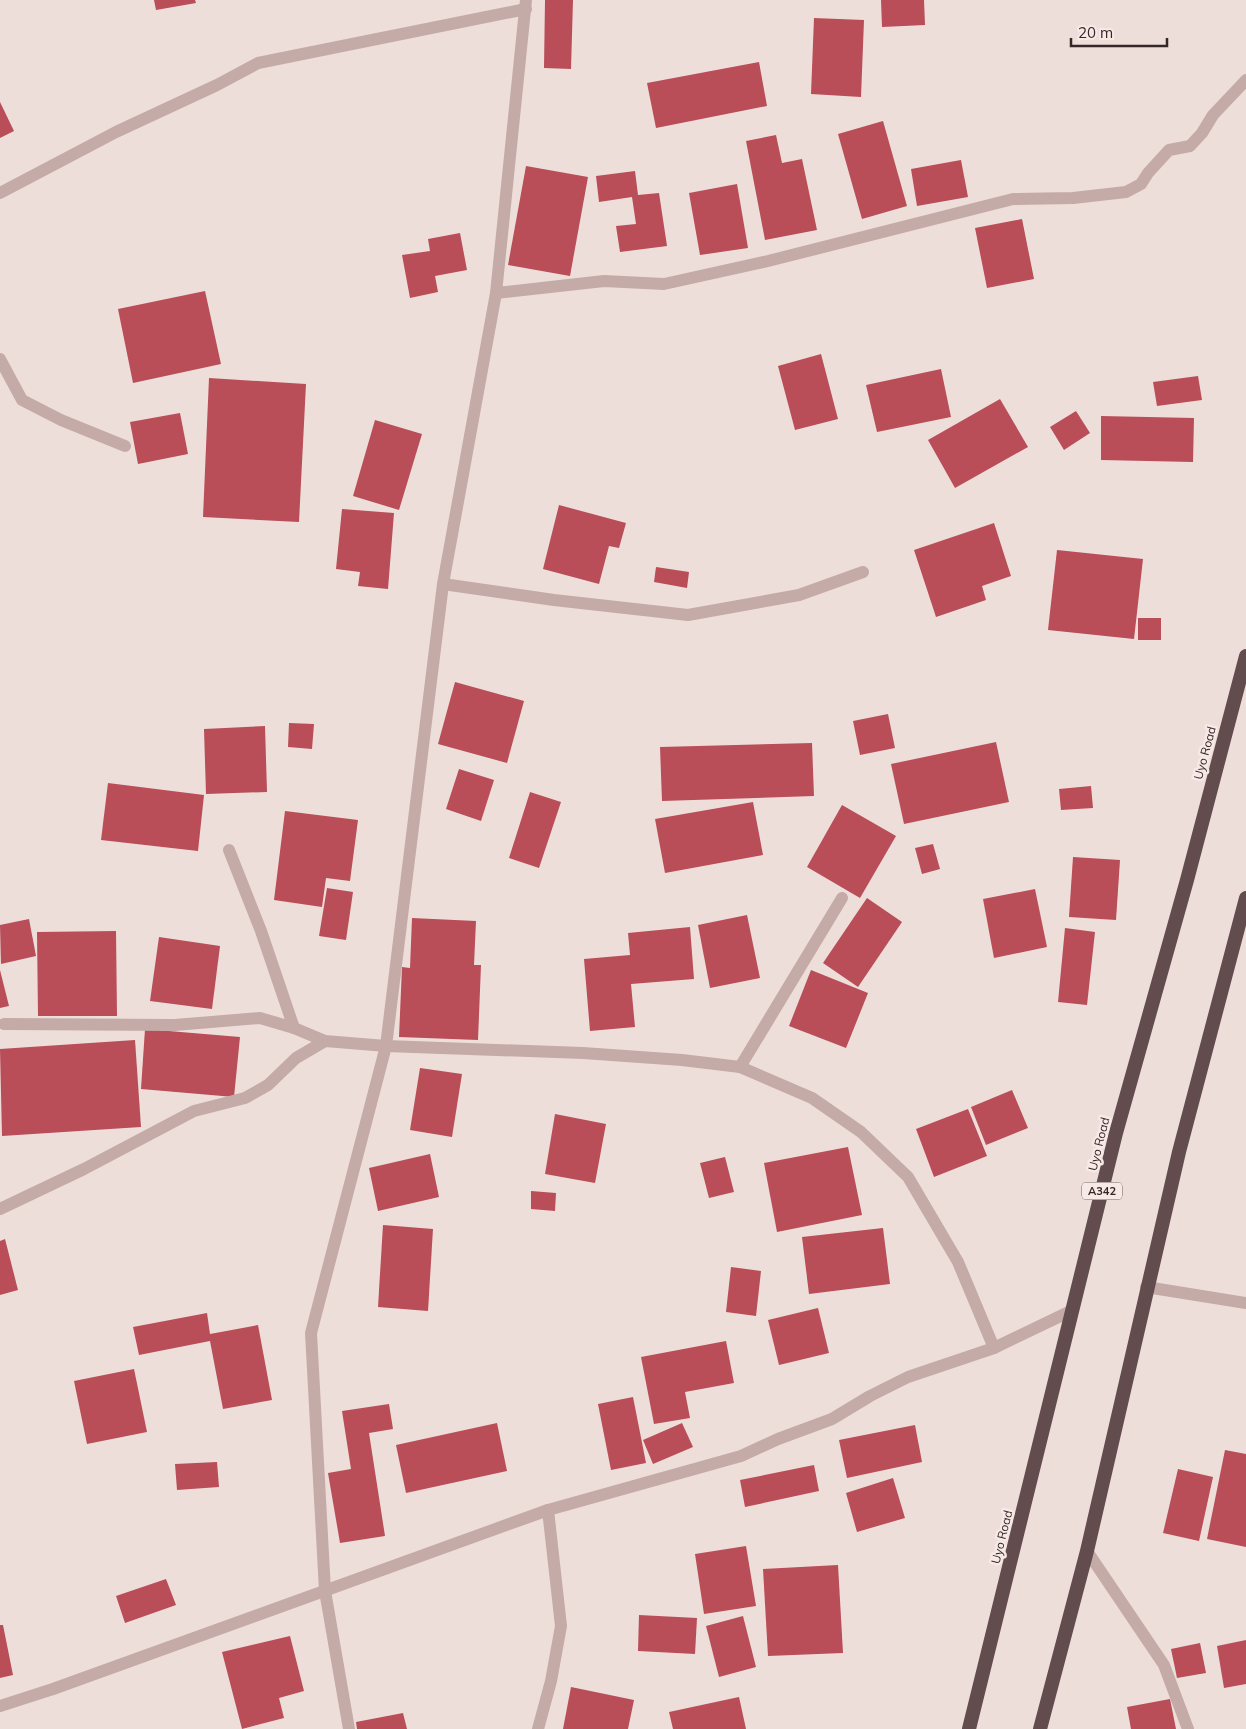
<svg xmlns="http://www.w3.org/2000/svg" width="1246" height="1729" font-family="Mulish,sans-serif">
<rect width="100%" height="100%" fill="#eededa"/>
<g fill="#b94d58">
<polygon points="154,0 195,0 196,3 156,10"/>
<polygon points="545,0 573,0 571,69 544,68"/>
<polygon points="881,0 924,0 925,25 882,27"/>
<polygon points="814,18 864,20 861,97 811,94"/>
<polygon points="759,62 767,106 656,128 647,83"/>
<polygon points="0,102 14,131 0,138"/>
<polygon points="883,121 907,206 862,219 838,134"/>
<polygon points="776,135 782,163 802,159 817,230 765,240 746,141"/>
<polygon points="961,160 968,197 917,206 911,169"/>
<polygon points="526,166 588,177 570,276 508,265"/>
<polygon points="635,171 638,195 659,193 667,246 620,252 616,226 636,224 632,197 599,202 596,176"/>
<polygon points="737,184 748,248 700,255 689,193"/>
<polygon points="1022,219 1034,279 987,288 975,228"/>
<polygon points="460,233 467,270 435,276 438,292 410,298 402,255 430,251 428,239"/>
<polygon points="205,291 221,364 133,383 118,309"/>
<polygon points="821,354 838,419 795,430 778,366"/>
<polygon points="941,369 951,417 877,432 866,385"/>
<polygon points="1198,376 1202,400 1157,406 1153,382"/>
<polygon points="209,378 306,384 299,522 203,517"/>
<polygon points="1000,399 1028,447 955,488 928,440"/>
<polygon points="1076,411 1090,433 1064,450 1050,427"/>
<polygon points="180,413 188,454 138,464 130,422"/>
<polygon points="1101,416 1194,418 1193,462 1101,460"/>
<polygon points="375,420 422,434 399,510 353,496"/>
<polygon points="559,505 626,523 619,548 609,546 599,584 543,569"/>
<polygon points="342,509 394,513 388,589 358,586 360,572 336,569"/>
<polygon points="994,523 1011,576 982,586 986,600 936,617 914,550"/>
<polygon points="1057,550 1143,559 1134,639 1048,630"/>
<polygon points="656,567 689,572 687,588 654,582"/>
<rect x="1138" y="618" width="23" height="22"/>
<polygon points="455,682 524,701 507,763 438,744"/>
<polygon points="888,714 895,748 860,755 853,721"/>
<polygon points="289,723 314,724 312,749 288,747"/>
<polygon points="265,726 267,792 206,794 204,729"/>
<polygon points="996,742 1009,802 904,824 891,764"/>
<polygon points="812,743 814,796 662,801 660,747"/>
<polygon points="459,769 494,780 481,821 446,809"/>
<polygon points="108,783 204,795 198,851 101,840"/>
<polygon points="1091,786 1093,808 1061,810 1059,789"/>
<polygon points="530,792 561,802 539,868 509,858"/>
<polygon points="753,802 763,855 665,873 655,819"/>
<polygon points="842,805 896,836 860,898 807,867"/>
<polygon points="285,811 358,820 350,881 326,878 322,907 274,900"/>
<polygon points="933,844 940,869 922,874 915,848"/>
<polygon points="1073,857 1120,860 1116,920 1069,917"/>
<polygon points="327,888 353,892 346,940 319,936"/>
<polygon points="1035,889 1047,947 994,958 983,899"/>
<polygon points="867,898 902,922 858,987 823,963"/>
<polygon points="747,915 760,978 710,988 698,925"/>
<polygon points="412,918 476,921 474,965 481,965 478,1040 399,1037 402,967 410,968"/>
<polygon points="29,919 36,956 1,964 0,925"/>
<polygon points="690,927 694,979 631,984 635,1027 590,1031 584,959 630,955 628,933"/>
<polygon points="1065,928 1095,932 1087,1005 1058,1002"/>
<polygon points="116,931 117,1016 38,1016 37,932"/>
<polygon points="159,937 220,946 212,1009 150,1001"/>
<polygon points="0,970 9,1006 0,1008"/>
<polygon points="811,970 868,993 846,1048 789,1026"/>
<polygon points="145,1029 240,1037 234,1097 141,1089"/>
<polygon points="135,1040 141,1127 2,1136 0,1049"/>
<polygon points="420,1068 462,1074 452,1137 410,1130"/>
<polygon points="1012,1090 1028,1128 986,1145 971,1107"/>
<polygon points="968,1109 987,1156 934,1177 916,1129"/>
<polygon points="555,1114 606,1124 595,1183 545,1174"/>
<polygon points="848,1147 862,1215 777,1232 764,1163"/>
<polygon points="430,1154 439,1197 378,1211 369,1168"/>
<polygon points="725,1157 734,1192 709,1198 700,1163"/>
<polygon points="531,1191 556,1193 555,1211 531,1209"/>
<polygon points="383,1225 433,1229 428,1311 378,1307"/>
<polygon points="883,1228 890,1284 809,1294 802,1237"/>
<polygon points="5,1239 18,1290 0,1295 0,1241"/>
<polygon points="731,1267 761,1271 756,1316 726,1312"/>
<polygon points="818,1308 829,1353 779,1365 768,1320"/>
<polygon points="207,1313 210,1334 258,1325 272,1400 223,1409 210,1341 139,1355 133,1327"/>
<polygon points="726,1341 734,1383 685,1392 690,1418 654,1424 641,1357"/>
<polygon points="134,1369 147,1432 87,1444 74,1381"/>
<polygon points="633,1397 646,1463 611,1470 598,1404"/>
<polygon points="389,1404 393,1429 369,1433 385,1536 340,1543 328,1473 351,1469 342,1411"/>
<polygon points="497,1423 507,1471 406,1493 396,1445"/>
<polygon points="682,1423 693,1447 653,1464 643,1440"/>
<polygon points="915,1425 922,1462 847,1478 839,1440"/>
<polygon points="1225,1450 1246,1454 1246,1547 1207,1539"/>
<polygon points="217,1462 219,1487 177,1490 175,1464"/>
<polygon points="814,1465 819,1491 745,1507 740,1480"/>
<polygon points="1178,1469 1213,1477 1199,1541 1163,1533"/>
<polygon points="893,1478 905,1518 857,1532 846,1493"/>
<polygon points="746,1546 756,1606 704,1614 695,1554"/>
<polygon points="838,1565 843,1653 768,1656 763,1569"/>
<polygon points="166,1579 176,1605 125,1623 116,1596"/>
<polygon points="639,1615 697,1618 695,1654 638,1651"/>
<polygon points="743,1616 756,1667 719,1677 706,1626"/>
<polygon points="0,1625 3,1625 13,1675 0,1678"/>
<polygon points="290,1636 304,1691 279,1698 284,1718 242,1729 222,1652"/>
<polygon points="1246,1640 1246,1684 1224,1688 1217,1646"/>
<polygon points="1200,1643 1206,1673 1177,1678 1171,1649"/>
<polygon points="571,1687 634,1700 628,1729 563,1729"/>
<polygon points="739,1697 746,1729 673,1729 669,1712"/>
<polygon points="1170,1699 1176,1729 1131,1729 1127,1707"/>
<polygon points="403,1713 407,1729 357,1729 356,1722"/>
</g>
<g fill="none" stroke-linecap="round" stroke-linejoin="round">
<g stroke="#c5aba8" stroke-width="12">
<polyline points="0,193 116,132 217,85 258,63 526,9"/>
<polyline points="496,293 604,281 664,284 768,261 1013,199 1073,198 1126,192 1141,184 1148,173 1169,150 1190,146 1202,133 1213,115 1246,80"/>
<polyline points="0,359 22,400 61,420 125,446"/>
<polyline points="443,584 554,600 688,615 799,595 863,572"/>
<polyline points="229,850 261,931 294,1028"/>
<polyline points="4,1024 175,1025 260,1018 294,1028 325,1041 386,1046 583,1053 682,1060 740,1067 812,1098 861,1132 908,1177 958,1262 994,1348"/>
<polyline points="740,1067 842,898"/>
<polyline points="0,1209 84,1169 194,1111 245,1098 268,1085 296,1058 325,1041"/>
<polyline points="1146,1287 1246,1303"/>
<polyline points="1087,1551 1164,1665 1188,1729"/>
<polyline points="0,1706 53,1689 548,1510 741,1456 778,1439 832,1419 870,1396 908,1377 994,1348 1073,1310"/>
<polyline points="349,1729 325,1591 311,1333 386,1046 443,584 496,293 526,0"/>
<polyline points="538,1729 551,1681 561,1626 548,1510"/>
</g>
<g stroke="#634c4d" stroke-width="14">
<polyline points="969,1729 1116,1133 1187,880 1246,656"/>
<polyline points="1040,1729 1087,1551 1179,1152 1246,898"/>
</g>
</g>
<g text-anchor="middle" stroke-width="5" stroke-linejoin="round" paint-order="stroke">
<rect fill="#f7e9e6" stroke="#6e6160" stroke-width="1" x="1082" y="1182.5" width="40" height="17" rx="4"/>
<g font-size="11" font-weight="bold" fill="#332727">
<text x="1102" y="1195">A342</text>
</g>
<g font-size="12" fill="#332727" stroke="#f7e9e6">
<text transform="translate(1205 753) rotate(-75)" y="4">Uyo Road</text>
<text transform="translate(1099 1144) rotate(-76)" y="4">Uyo Road</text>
<text transform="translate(1002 1537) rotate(-76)" y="4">Uyo Road</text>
</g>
</g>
<path d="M1071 38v8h96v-8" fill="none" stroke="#332727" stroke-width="2.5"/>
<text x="1078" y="38" font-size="15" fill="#332727" stroke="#f7e9e6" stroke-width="4" paint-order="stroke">20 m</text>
</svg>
